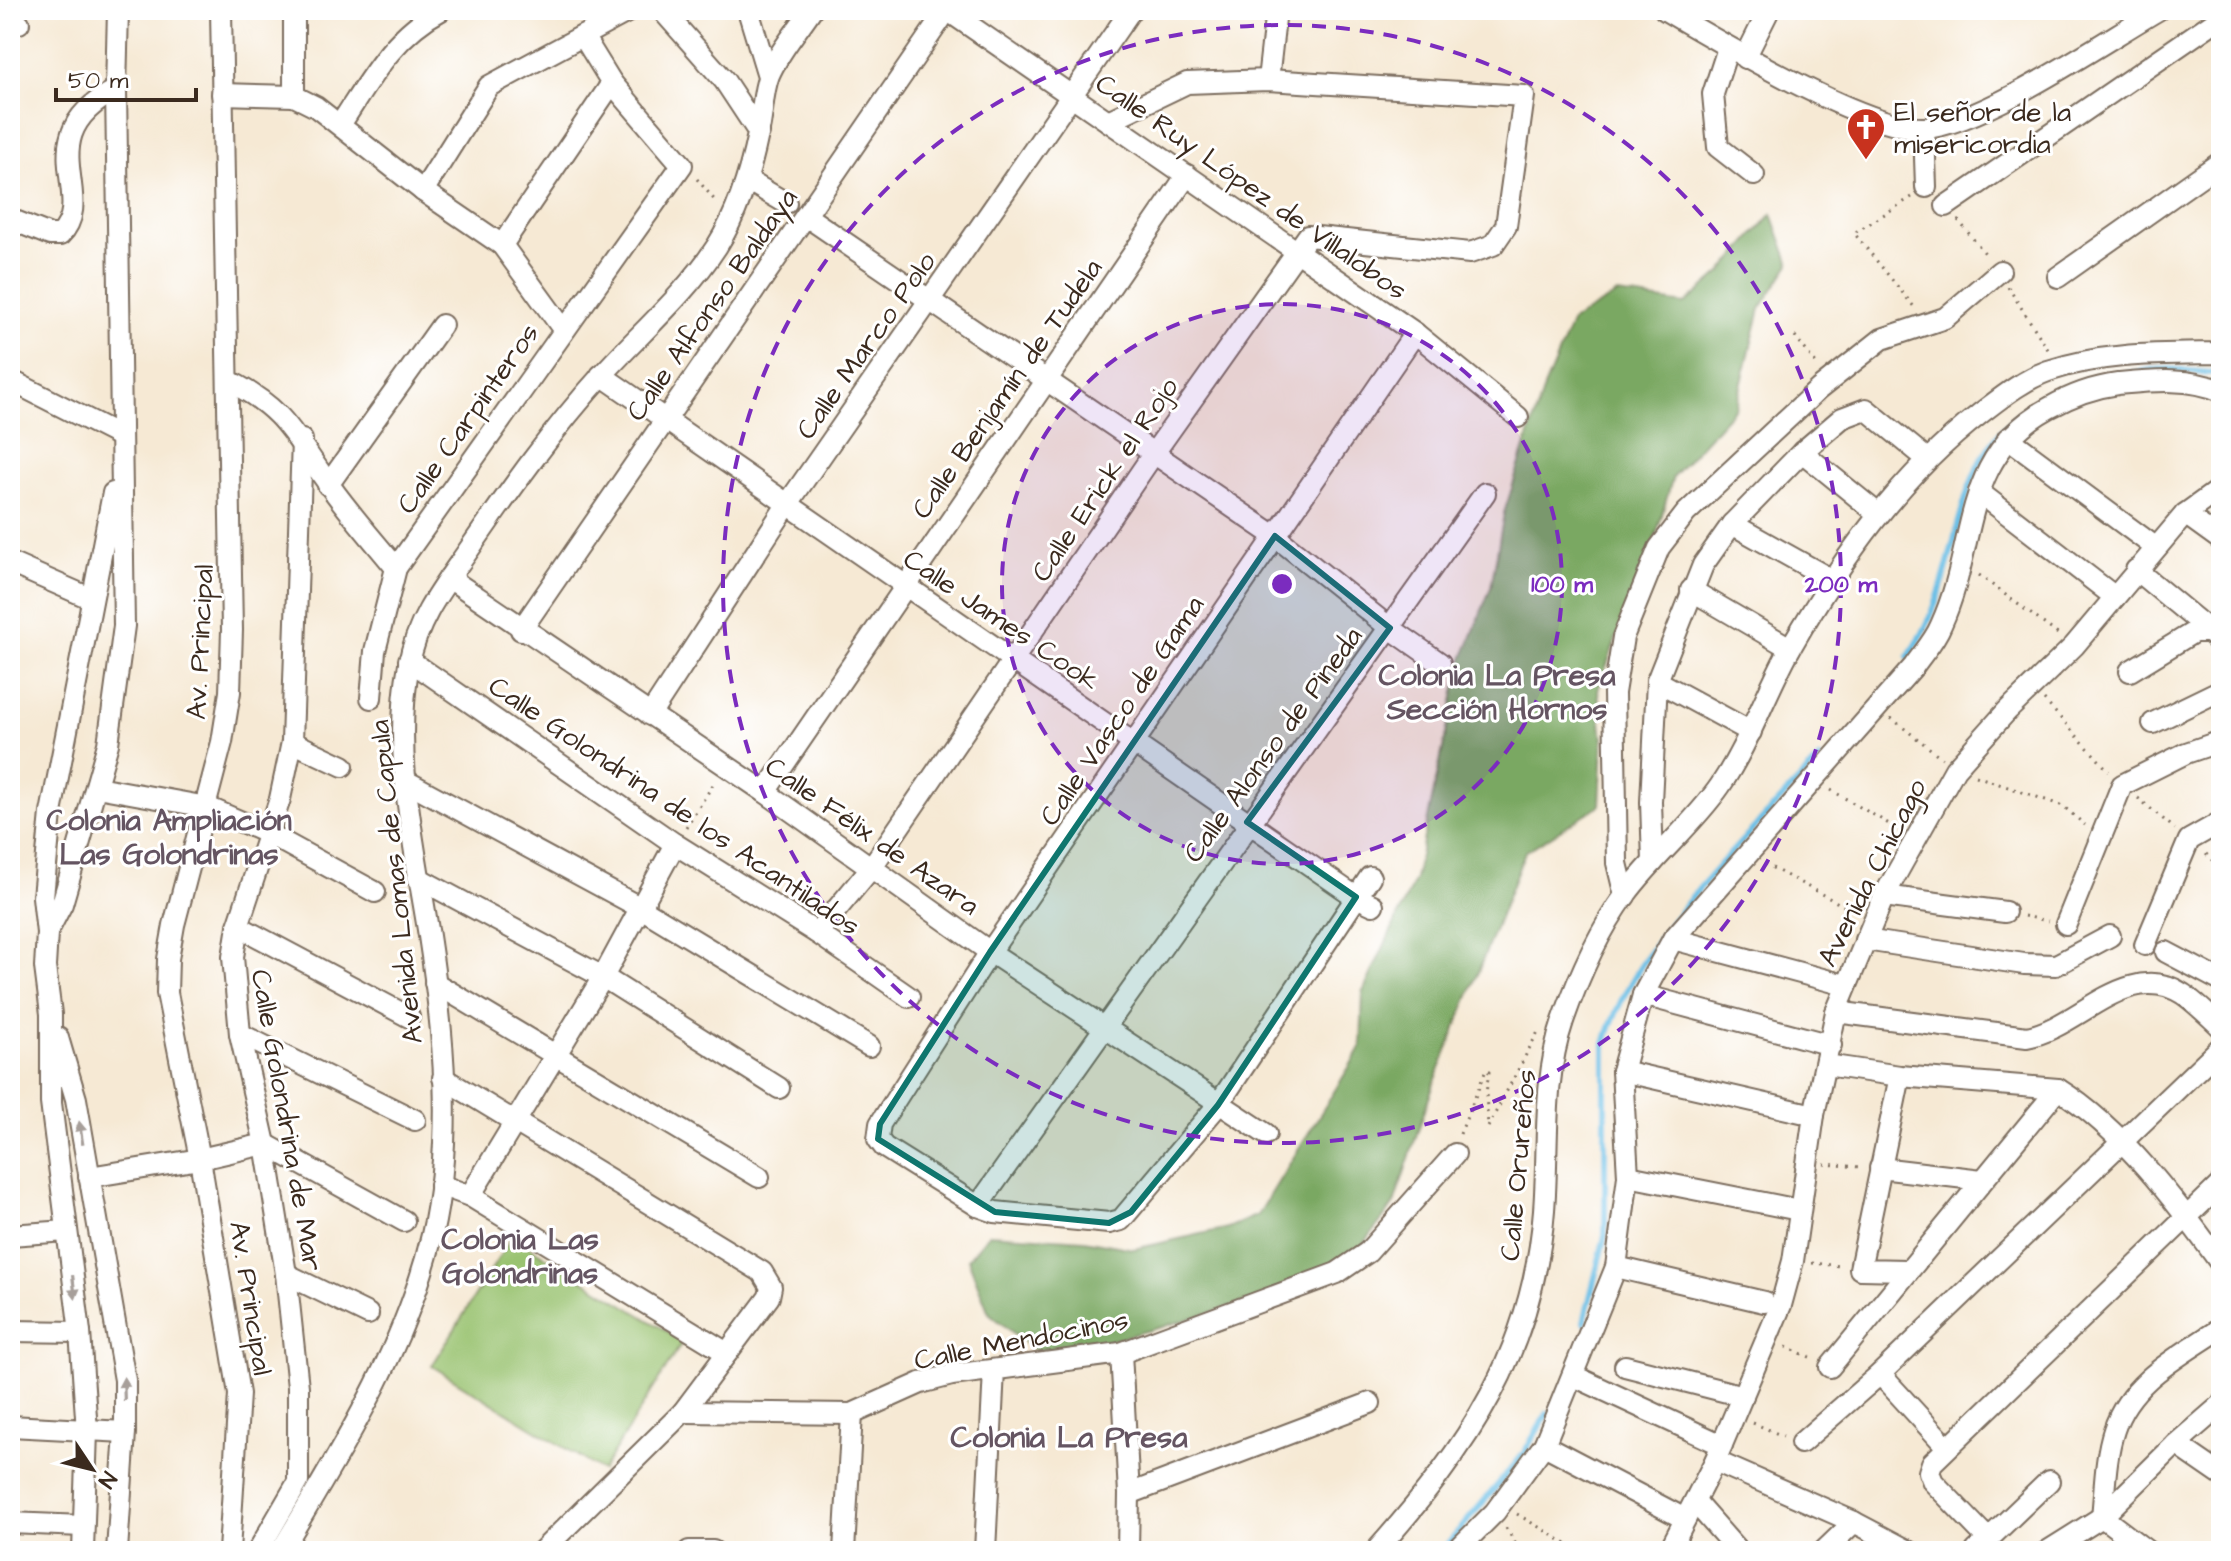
<svg xmlns="http://www.w3.org/2000/svg" width="2231" height="1561" font-family="'Architects Daughter',sans-serif">
<rect width="100%" height="100%" fill="#fff"/>
<filter id="ink" filterUnits="userSpaceOnUse"><feTurbulence type="fractalNoise" baseFrequency=".0125" numOctaves="2"/><feDisplacementMap in="SourceGraphic" scale="16" xChannelSelector="R" yChannelSelector="G"/><feConvolveMatrix kernelMatrix="1 2 1 2 8 2 1 2 1" color-interpolation-filters="sRGB"/></filter>
<filter id="wash" filterUnits="userSpaceOnUse"><feTurbulence type="fractalNoise" baseFrequency=".006" numOctaves="4" result="noise"/><feDisplacementMap in="SourceGraphic" scale="32" xChannelSelector="R" yChannelSelector="G"/><feGaussianBlur stdDeviation="1.8" result="paint"/><feColorMatrix in="noise" values="0 0 0 0 0 0 0 0 0 0 0 0 0 0 0 0 0 1.4 0 .05"/><feComposite in="paint" operator="in"/></filter>
<g filter="url(#wash)">
<rect width="100%" height="100%" fill="#f6e9d4"/>
<polygon fill="#99c26f" stroke="#6a7646" stroke-width="2" points="512,1236 683,1341 602,1471 432,1366"/>
<polygon fill="#7aa862" stroke="#5a6940" stroke-width="2" points="1772,214 1790,264 1760,309 1736,407 1673,476 1656,536 1627,608 1598,690 1603,741 1600,805 1525,852 1429,1097 1394,1204 1356,1254 1255,1299 1162,1327 1081,1348 1034,1350 989,1313 968,1259 989,1234 1084,1240 1134,1249 1228,1228 1258,1215 1361,1048 1363,992 1415,879 1461,664 1491,587 1504,513 1544,388 1572,321 1618,294 1685,304 1721,273"/>
<g fill="none" stroke-linecap="round" stroke-linejoin="round">
<g stroke="#6abfe6" stroke-width="6">
<polyline points="2117,375 2160,368 2221,374"/>
<path d="M1908 657C1973 568 1938 437 2061 391"/>
<path d="M1584 1322 1605 1236V1044C1630 945 1750 835 1819 759"/>
<polyline points="1442,1551 1522,1456 1547,1414"/>
</g>
</g>
</g>
<g filter="url(#ink)">
<g fill="none" stroke-linecap="round" stroke-linejoin="round">
<defs>
<g id="minor">
<polyline points="221,10 232,630 230,692 222,742 174,925 168,959 167,993 200,1159 239,1394 229,1551"/>
<polyline points="662,10 724,80 759,133"/>
<polyline points="748,10 768,76"/>
<polyline points="947,10 1415,333 1518,417"/>
<path d="M1665 10C1717 41 1868 131 1925 128 1983 124 2103 42 2158 10"/>
<polyline points="10,20 19,23"/>
<polyline points="1728,48 1713,94 1718,147 1754,175"/>
<polyline points="1745,58 1769,10"/>
<polyline points="1268,80 1276,10"/>
<polyline points="222,94 294,96 294,10"/>
<polyline points="294,96 316,107 423,191 502,245 563,329"/>
<path d="M340 125C369 81 393 35 441 10"/>
<polyline points="1924,128 1926,187"/>
<polyline points="747,180 786,203"/>
<polyline points="423,191 489,86 631,10"/>
<polyline points="1946,206 2221,17"/>
<polyline points="806,216 1275,536 1390,628 1440,663"/>
<path d="M10 219 50 235H60C99 197 26 136 116 90"/>
<polyline points="502,245 612,83"/>
<polyline points="2058,277 2221,162"/>
<polyline points="601,375 1356,897 1373,905"/>
<polyline points="10,380 120,436"/>
<path d="M229 381C288 411 293 436 330 486 350 514 374 541 396 568"/>
<polyline points="2008,438 2155,547"/>
<polyline points="1802,452 1877,513"/>
<polyline points="328,485 442,325"/>
<polyline points="1979,492 2115,597"/>
<polyline points="2185,514 2221,540"/>
<polyline points="1732,524 1832,580"/>
<polyline points="10,563 92,599"/>
<polyline points="2136,570 2211,632 2221,646"/>
<polyline points="449,578 765,792 990,952 1266,1134"/>
<polyline points="1691,590 1790,648"/>
<polyline points="521,630 947,10"/>
<polyline points="409,660 675,844 817,933 909,997"/>
<polyline points="2130,671 2194,632 2211,632"/>
<polyline points="1657,681 1751,732"/>
<polyline points="371,698 375,651 396,568 682,165 612,83 583,36"/>
<polyline points="650,715 787,505 1131,10"/>
<polyline points="2153,723 2221,690"/>
<polyline points="292,742 343,766"/>
<polyline points="406,781 641,908 869,1046"/>
<polyline points="97,787 207,807 267,833 375,892"/>
<polyline points="765,792 1187,175"/>
<polyline points="1653,862 1651,802 1657,681 1703,565 1732,524 1802,452 1842,418 1866,409 1927,459"/>
<polyline points="1370,877 1218,1105 1121,1220 1109,1223 995,1212 978,1206 884,1147 878,1139 880,1124 990,952 1415,333"/>
<polyline points="418,878 603,977 779,1088"/>
<polyline points="1625,896 1617,863 1614,693 1623,637 1659,548 1686,513 1819,389 1882,339 1945,318 2000,271"/>
<polyline points="1884,896 2005,912"/>
<polyline points="2066,924 2122,785 2186,753 2221,741"/>
<polyline points="238,926 409,1017"/>
<polyline points="47,933 43,897 51,813 113,493"/>
<polyline points="817,933 871,868 1154,453 1308,236 1470,253 1493,245 1506,226 1524,96 1268,80 1187,83 1108,121"/>
<polyline points="1673,939 1845,985"/>
<polyline points="1865,940 2024,964 2056,965 2110,936"/>
<polyline points="2145,945 2189,840 2221,822"/>
<polyline points="2166,952 2221,981"/>
<polyline points="435,983 759,1177"/>
<polyline points="1643,995 1831,1045"/>
<path d="M1836 1012 2027 1037C2078 1028 2128 958 2183 994 2196 1003 2209 1016 2221 1027"/>
<polyline points="240,1034 415,1120"/>
<polyline points="58,1038 76,1099 125,1380 125,1432 117,1551"/>
<path d="M1826 1065 1900 1076 2058 1089C2121 1128 2178 1204 2221 1264"/>
<polyline points="1622,1071 1814,1115"/>
<polyline points="1900,1076 1860,1269 1907,1270"/>
<polyline points="443,1078 762,1272 771,1287 769,1297 683,1412 542,1551"/>
<polyline points="1880,1168 1982,1180"/>
<polyline points="1628,1176 1799,1210"/>
<polyline points="89,1177 200,1159 265,1144 404,1221"/>
<polyline points="440,1185 470,1196 727,1353"/>
<polyline points="470,1196 603,977 675,844"/>
<polyline points="978,1206 1485,493"/>
<polyline points="10,1235 67,1231"/>
<polyline points="1616,1267 1764,1302"/>
<polyline points="286,1274 368,1314"/>
<polyline points="10,1331 80,1332"/>
<polyline points="1121,1353 1129,1494 1128,1551"/>
<polyline points="1625,1366 1743,1396"/>
<polyline points="1830,1367 2058,1089"/>
<polyline points="1880,1374 1947,1447"/>
<polyline points="1574,1376 1722,1445"/>
<polyline points="683,1412 852,1414 921,1383 952,1375 1121,1353 1337,1273 1368,1252 1455,1154"/>
<polyline points="10,1426 125,1432"/>
<polyline points="1801,1443 1880,1374 2221,1047"/>
<polyline points="2176,1444 2221,1475"/>
<polyline points="1544,1445 1685,1519"/>
<polyline points="1715,1461 1854,1522 1909,1551"/>
<polyline points="1129,1494 1370,1403"/>
<polyline points="1695,1502 1738,1551"/>
<path d="M2102 1517C2105 1489 2105 1457 2114 1430 2130 1380 2180 1356 2221 1328"/>
<polyline points="2102,1517 2147,1551"/>
<polyline points="10,1523 83,1526"/>
<polyline points="1988,1539 1933,1482 1929,1472 1932,1463 2221,1184"/>
<polyline points="83,1551 87,1431 80,1332 51,1103 51,1014 45,967 47,933 62,904 108,744 124,626 116,90 118,10"/>
<polyline points="258,1551 298,1482 298,1387 286,1274 265,1144 240,1034 233,957 238,926 280,799 292,742 302,440"/>
<path d="M281 1551C340 1452 406 1348 432 1235 454 1138 444 1033 429 936 415 847 392 754 409 664 417 619 443 587 468 551 510 490 553 429 603 374 641 332 686 294 717 246 738 213 750 173 758 134 763 116 762 93 769 75 778 53 797 31 811 10"/>
<polyline points="689,1551 713,1551"/>
<polyline points="844,1551 852,1414"/>
<polyline points="985,1551 994,1370"/>
<path d="M1376 1551C1468 1447 1533 1353 1544 1210 1549 1147 1542 1082 1563 1021 1578 978 1599 931 1626 894 1654 856 1693 825 1720 786 1750 742 1766 691 1792 645 1843 557 1900 476 1981 413 2002 397 2023 380 2048 371 2104 352 2163 354 2221 353"/>
<path d="M1456 1551 1495 1512 1544 1445 1616 1267 1628 1176 1622 1071 1643 995 1673 939 1914 666C1923 653 1935 640 1941 625 1978 545 1959 457 2049 408 2070 396 2095 387 2118 384 2152 381 2189 377 2221 391"/>
<polyline points="1669,1551 1715,1461 1781,1305 1793,1261 1814,1115 1836,1012 1884,896 1955,769 2007,711 2074,646 2185,514 2221,488"/>
<polyline points="1824,1551 1854,1522"/>
<polyline points="1976,1551 2049,1481"/>
<polyline points="2048,1551 2102,1517 2176,1444 2221,1405"/>
</g>
</defs>
<use href="#minor" stroke="#7c6d5e" stroke-width="24"/>
<g stroke="#7c6d5e" stroke-width="3" stroke-dasharray="2 6" stroke-linecap="butt">
<polyline points="697,179 717,203"/>
<polyline points="1912,197 1854,233 1915,308"/>
<polyline points="1958,220 1988,257"/>
<polyline points="2008,287 2049,351"/>
<polyline points="1795,336 1817,365"/>
<polyline points="1979,575 2059,635"/>
<polyline points="2044,700 2109,771"/>
<polyline points="1891,718 1942,758"/>
<polyline points="1976,776 2063,806 2085,825"/>
<polyline points="1831,790 1901,831"/>
<polyline points="2138,798 2175,829"/>
<polyline points="686,827 716,780"/>
<polyline points="2206,854 2221,867"/>
<polyline points="1765,864 1857,913"/>
<polyline points="2024,916 2048,921"/>
<polyline points="1460,1134 1486,1070 1489,1072 1486,1093 1488,1127 1539,1030"/>
<polyline points="1824,1164 1860,1167"/>
<polyline points="1812,1263 1841,1266"/>
<polyline points="1786,1347 1812,1358"/>
<polyline points="1753,1423 1783,1436"/>
<polyline points="1517,1514 1579,1551"/>
<polyline points="1506,1528 1520,1551"/>
</g>
<use href="#minor" stroke="#fff" stroke-width="20"/>
</g>
<defs><path id="oneway-solid" d="M-6-.8H1V-3.2L6.5 0L1 3.2V.8H-6Z" transform="scale(2)"/></defs>
<g fill="#a79f9a">
<use href="#oneway-solid" transform="translate(81 1133) rotate(-99)"/>
<use href="#oneway-solid" transform="translate(74 1287) rotate(83)"/>
<use href="#oneway-solid" transform="translate(124 1389) rotate(-92)"/>
</g>
</g>
<path fill="#0f766e" fill-opacity="0.2" stroke="#0f766e" stroke-width="6" stroke-linejoin="round" d="M1275 536 1390 628 1247 822 1356 897 1218 1105 1131 1212 1109 1223 995 1212 878 1139 880 1124 990 952Z"/>
<circle cx="1282" cy="584" r="280" fill="#7b2cbf" fill-opacity=".12"/>
<g fill="none" stroke="#7b2cbf" stroke-width="4" stroke-dasharray="14 10">
<circle cx="1282" cy="584" r="280"/>
<circle cx="1282" cy="584" r="559"/>
</g>
<defs>
<symbol id="church-pin" viewBox="-11 -11 22 30"><path d="M0 17L-7.5 6A9.5 9.5 0 1 1 7.5 6Z" fill="#c8321e" stroke="#fff"/><path d="M-1.2-6h2.4v3.5h3.3v2.4h-3.3V6h-2.4V-.1h-3.3v-2.4h3.3Z" fill="#fff"/></symbol>
</defs>
<g fill-rule="evenodd">
<use href="#church-pin" x="1844" y="105" width="44" height="60"/>
</g>
<g text-anchor="middle" stroke-width="6" stroke-linejoin="round" paint-order="stroke">
<g font-size="28" fill="#3b2a1e" stroke="#fff" text-anchor="start">
<text x="1894" y="121">El señor de la<tspan x="1894" dy="32">misericordia</tspan></text>
</g>
<g font-size="28" fill="#3b2a1e" stroke="#fff">
<text transform="translate(1252 186) rotate(35)" y="10">Calle Ruy López de Villalobos</text>
<text transform="translate(711 304) rotate(-55)" y="10">Calle Alfonso Baldaya</text>
<text transform="translate(865 345) rotate(-55)" y="10">Calle Marco Polo</text>
<text transform="translate(1006 388) rotate(-55)" y="10">Calle Benjamín de Tudela</text>
<text transform="translate(467 418) rotate(-55)" y="10">Calle Carpinteros</text>
<text transform="translate(1104 479) rotate(-56)" y="10">Calle Erick el Rojo</text>
<text transform="translate(1002 619) rotate(34)" y="10">Calle James Cook</text>
<text transform="translate(199 642) rotate(-87)" y="10">Av. Principal</text>
<text transform="translate(1121 710) rotate(-56)" y="10">Calle Vasco de Gama</text>
<text transform="translate(1272 744) rotate(-54)" y="10">Calle Alonso de Pineda</text>
<text transform="translate(675 805) rotate(34)" y="10">Calle Golondrina de los Acantilados</text>
<text transform="translate(873 835) rotate(35)" y="10">Calle Félix de Azara</text>
<text transform="translate(1871 872) rotate(-63)" y="10">Avenida Chicago</text>
<text transform="translate(395 882) rotate(-96)" y="10">Avenida Lomas de Capula</text>
<text transform="translate(288 1120) rotate(80)" y="10">Calle Golondrina de Mar</text>
<text transform="translate(1517 1165) rotate(-85)" y="10">Calle Orureños</text>
<text transform="translate(252 1298) rotate(81)" y="10">Av. Principal</text>
<text transform="translate(1021 1339) rotate(-11)" y="10">Calle Mendocinos</text>
</g>
<g font-size="30" font-weight="bold" fill="#655562" stroke="#fff">
<text x="1497" y="685">Colonia La Presa<tspan x="1497" dy="34">Sección Hornos</tspan></text>
<text x="169" y="830">Colonia Ampliación<tspan x="169" dy="34">Las Golondrinas</tspan></text>
<text x="520" y="1249">Colonia Las<tspan x="520" dy="34">Golondrinas</tspan></text>
<text x="1069" y="1447">Colonia La Presa</text>
</g>
</g>
<circle cx="1282" cy="584" r="12" fill="#7b2cbf" stroke="#fff" stroke-width="4"/>
<g font-size="24" text-anchor="middle" font-weight="bold" fill="#7b2cbf" stroke="#fff" stroke-width="6" stroke-linejoin="round" paint-order="stroke">
<text x="1562" y="592">100 m</text>
<text x="1841" y="592">200 m</text>
</g>
<rect width="2231" height="1561" fill="none" stroke="#fff" stroke-width="40"/>
<g transform="translate(92 1469) rotate(125)" stroke="#ffffff" stroke-width="6" paint-order="stroke">
<path d="M0-6L14 30L0 20L-14 30Z" fill="#3b2a1e"/>
<text y="-12" font-size="22" font-weight="bold" text-anchor="middle" fill="#3b2a1e">N</text>
</g>
<path d="M56 88v12h140v-12" fill="none" stroke="#3b2a1e" stroke-width="4"/>
<text x="68" y="88" font-size="24" fill="#3b2a1e" stroke="#ffffff" stroke-width="6" paint-order="stroke">50 m</text>
</svg>
